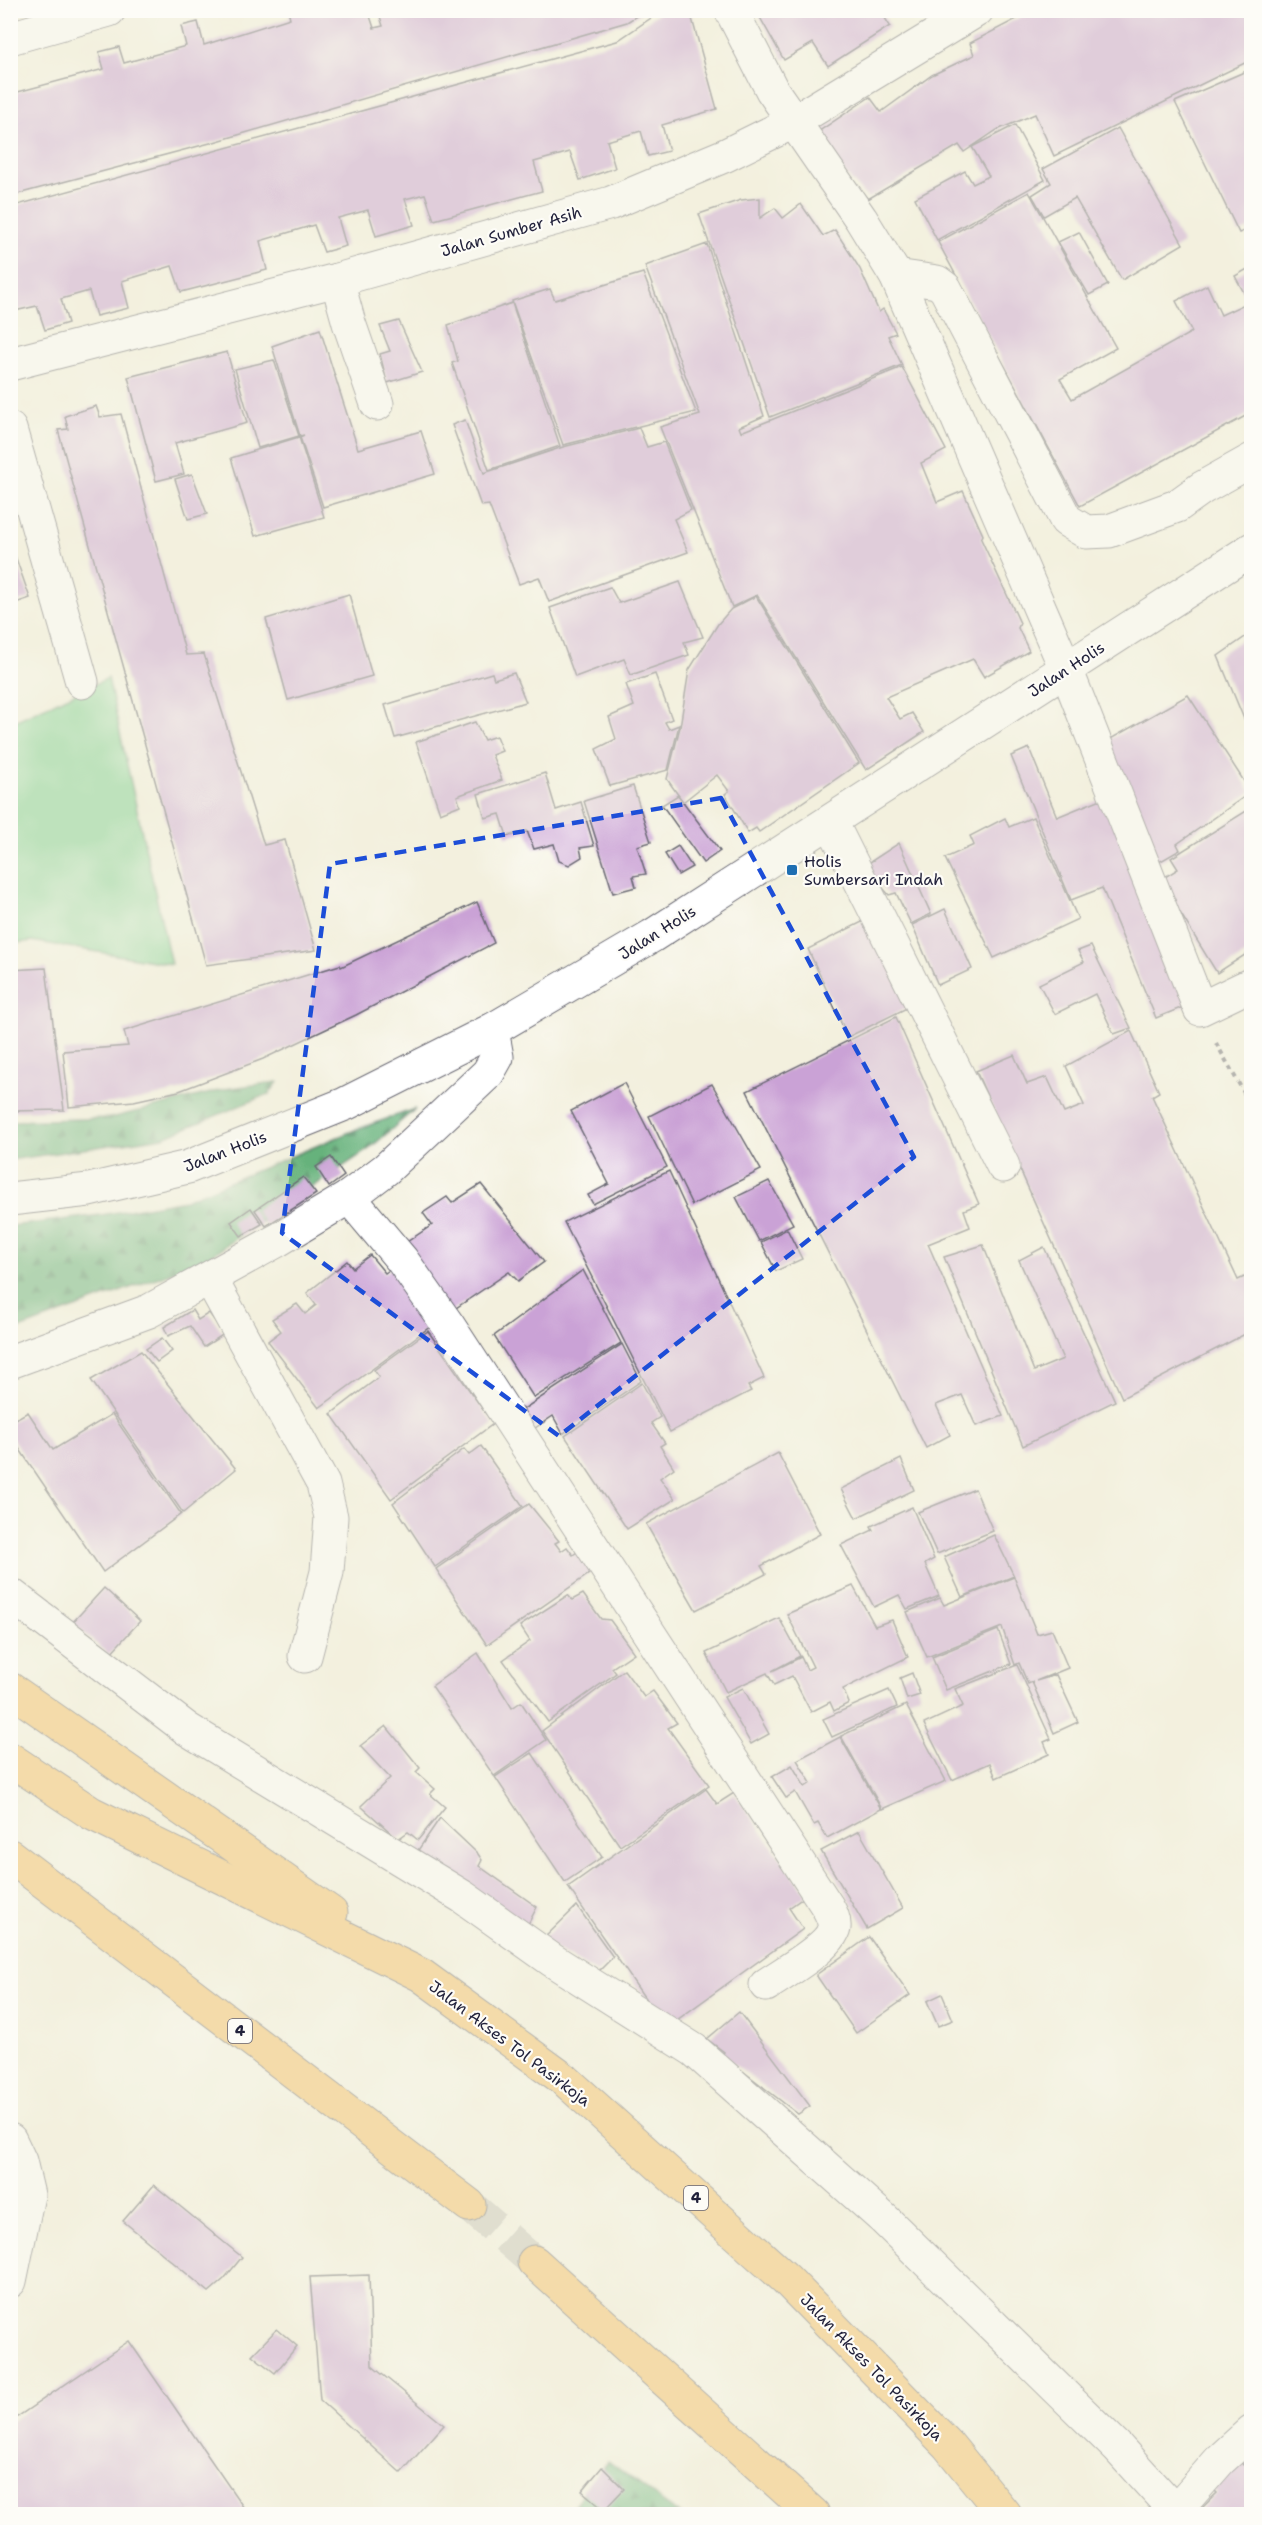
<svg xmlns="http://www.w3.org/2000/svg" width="1262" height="2525" font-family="'Shantell Sans',sans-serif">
<defs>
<pattern id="forest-firs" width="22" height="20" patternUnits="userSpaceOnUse" patternTransform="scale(1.5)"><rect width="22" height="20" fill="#66b27c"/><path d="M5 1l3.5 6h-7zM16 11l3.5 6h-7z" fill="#549067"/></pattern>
</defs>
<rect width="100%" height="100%" fill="#fdfcf7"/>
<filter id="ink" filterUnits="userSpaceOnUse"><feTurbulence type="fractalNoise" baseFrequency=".0167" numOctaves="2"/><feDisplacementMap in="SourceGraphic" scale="12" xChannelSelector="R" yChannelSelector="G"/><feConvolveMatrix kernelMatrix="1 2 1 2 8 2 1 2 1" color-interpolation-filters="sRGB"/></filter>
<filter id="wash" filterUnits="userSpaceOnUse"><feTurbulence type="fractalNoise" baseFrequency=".008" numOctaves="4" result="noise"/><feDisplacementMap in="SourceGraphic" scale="24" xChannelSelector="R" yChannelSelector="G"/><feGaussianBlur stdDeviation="1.35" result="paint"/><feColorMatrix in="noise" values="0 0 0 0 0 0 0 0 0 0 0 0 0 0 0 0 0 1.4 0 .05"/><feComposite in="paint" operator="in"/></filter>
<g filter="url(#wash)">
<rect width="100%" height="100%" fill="#f3f0de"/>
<polygon fill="#7ed092" stroke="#507966" stroke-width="1.5" points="108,678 171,964 32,941 11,944 10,723"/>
<g fill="url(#forest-firs)" stroke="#446a5c" stroke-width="1.5">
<polygon points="278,1082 269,1094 164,1137 11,1160 11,1121 111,1118 230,1088"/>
<polygon points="415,1109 369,1149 203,1261 11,1332 11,1226 101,1215 185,1200 355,1130"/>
<polygon points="608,2461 679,2514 568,2514"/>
</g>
<g id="blocks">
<g fill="#caa2d6">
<polygon points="288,10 368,10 374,28 383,26 378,10 646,10 627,22 214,142 10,196 10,94 104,69 99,52 119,47 124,63 186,46 181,26 198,22 204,45 290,18"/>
<polygon points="663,10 700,10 691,15 717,109 662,125 669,151 648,156 641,131 607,141 615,168 580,180 570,152 534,162 542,191 434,220 425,194 405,199 414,225 376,236 368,210 338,218 346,246 324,252 314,225 260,241 267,270 181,292 172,266 122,281 129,308 96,316 89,291 61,299 68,323 45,330 37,306 10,312 10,207 617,41"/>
<polygon points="748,10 880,10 890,26 828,66 813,43 784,60 758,14 750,18"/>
<polygon points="1034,10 1251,10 1251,60 1054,156 1035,114 997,130 964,152 959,145 868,199 812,136 870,97 881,112 932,75 974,55 970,43"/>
<polygon points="1251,69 1251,228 1239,233 1175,102"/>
<polygon points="1015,125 1045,180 937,240 915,198 965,171 973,184 989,176 972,147"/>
<polygon points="1118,128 1183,244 1122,280 1075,198 1044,216 1032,195 1051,183 1043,169"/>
<polygon points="1029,192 1116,348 1060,379 1072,399 1192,332 1176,301 1207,285 1221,315 1249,302 1235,276 1251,267 1251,413 1080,506 938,242"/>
<polygon points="760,198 760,218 775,208 783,218 801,204 823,236 835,230 860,269 879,312 883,309 896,333 888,336 902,365 770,417 699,214 741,200"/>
<polygon points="1079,232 1108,285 1089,295 1058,242"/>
<polygon points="707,244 764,416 739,427 741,432 902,367 946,450 921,463 937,502 963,491 983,535 981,539 1020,623 1018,628 1029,651 984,677 973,659 886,697 900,719 912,713 924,732 866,770 757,595 732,607 660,427 700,415 645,266"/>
<polygon points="643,273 696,412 563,445 512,301 550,289 555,300"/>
<polygon points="512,303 560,446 489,470 452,363 458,361 448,325"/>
<polygon points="399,321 422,372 387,383 380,354 390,351 380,326"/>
<polygon points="320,329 358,449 421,431 435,474 323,507 300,437 304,435 300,436 272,346"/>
<polygon points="227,352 247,423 175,443 184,474 156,481 128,377"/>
<polygon points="274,360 299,436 258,448 235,369"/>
<polygon points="96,406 100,417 121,414 186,655 204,654 264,845 285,840 316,950 206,965 58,430 68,429 65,416"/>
<polygon points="465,420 484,473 563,447 639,428 647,447 664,442 691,510 674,519 688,552 549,602 539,577 519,584 489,505 481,506 452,425"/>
<polygon points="299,437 324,517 255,536 231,458"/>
<polygon points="192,474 207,514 188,519 175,479"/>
<polygon points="11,525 14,533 13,550 30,598 10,605"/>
<polygon points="680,582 703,637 684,642 689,655 631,675 624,659 575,677 550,608 610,587 619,603"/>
<polygon points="349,594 372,676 288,700 266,619"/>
<polygon points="756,596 859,763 759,832 756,828 748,833 725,794 729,791 717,775 683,802 667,779 680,727 689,670 718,624 731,609"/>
<polygon points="1251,633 1251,736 1218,656"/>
<polygon points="492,673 494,679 514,673 526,702 395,738 385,705"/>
<polygon points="655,674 672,719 665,722 669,729 679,725 668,770 610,786 596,749 616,739 609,717 634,706 626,684"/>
<polygon points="1188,695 1251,792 1177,844 1180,850 1147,869 1098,746"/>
<polygon points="475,722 484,740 496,736 502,751 492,755 502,780 457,796 460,805 440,813 416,742"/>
<polygon points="1029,748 1057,817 1106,797 1193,1003 1156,1018 1102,888 1071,900 1011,756"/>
<polygon points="545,773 556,810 581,802 594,846 580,848 582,857 569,865 559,861 554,844 534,849 527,831 507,836 500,814 485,818 478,794"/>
<polygon points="633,786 651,842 637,846 646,874 633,876 636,887 613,893 584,801"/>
<polygon points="678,795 720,851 703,863 662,805"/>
<polygon points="1251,808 1251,951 1217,973 1160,880 1178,869 1171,858"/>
<polygon points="1033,817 1078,919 994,958 945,858 974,845 970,836 1005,818 1009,827"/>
<polygon points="899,843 931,914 911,924 896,893 889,895 864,866"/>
<polygon points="678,846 692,867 678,875 665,854"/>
<polygon points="477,902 494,943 356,1015 263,1059 179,1091 134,1101 69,1107 63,1051 128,1046 124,1031 340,965 341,967"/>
<polygon points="945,909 972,969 938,985 912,925"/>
<polygon points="874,916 917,1003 848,1037 808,949"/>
<polygon points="1091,946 1131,1028 1114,1034 1095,994 1055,1014 1039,984 1084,962 1078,951"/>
<polygon points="46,968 64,1110 10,1111 10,970"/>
<polygon points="896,1017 979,1204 964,1210 970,1227 928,1244 1003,1416 976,1426 962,1395 936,1405 950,1435 926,1448 747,1091"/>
<polygon points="1131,1031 1159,1092 1152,1096 1238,1280 1251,1274 1251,1331 1122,1398 976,1071 1014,1055 1027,1084 1047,1077 1064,1113 1084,1105 1066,1066"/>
<polygon points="624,1083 667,1167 593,1204 588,1195 609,1184 571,1111"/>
<polygon points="712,1084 761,1170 692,1205 649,1116"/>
<polygon points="331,1157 344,1176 329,1187 316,1167"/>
<polygon points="669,1171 764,1378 748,1386 751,1391 670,1432 564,1222"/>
<polygon points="303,1177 316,1194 266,1226 255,1210"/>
<polygon points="769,1181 793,1224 759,1241 736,1197"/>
<polygon points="481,1184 544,1262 518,1281 509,1272 450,1312 401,1246 432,1225 423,1213 447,1197 452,1203"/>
<polygon points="251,1208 262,1224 241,1236 231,1222"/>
<polygon points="787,1229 802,1259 776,1271 761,1242"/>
<polygon points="983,1245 1034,1371 1063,1359 1019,1260 1044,1247 1115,1401 1023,1446 944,1257"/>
<polygon points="370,1255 385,1273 391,1269 431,1326 319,1408 268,1341 281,1331 272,1319 297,1304 305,1314 316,1305 307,1293 347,1261 353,1268"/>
<polygon points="583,1270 621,1343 534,1398 494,1336"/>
<polygon points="192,1310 198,1320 209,1313 224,1334 204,1347 190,1326 168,1336 164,1327"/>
<polygon points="428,1331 493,1424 391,1499 331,1414 379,1377 374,1370"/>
<polygon points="162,1338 172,1351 157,1362 146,1349"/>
<polygon points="622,1344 641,1381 563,1434 553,1416 532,1430 519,1412"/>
<polygon points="141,1351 236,1469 183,1513 91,1380"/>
<polygon points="642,1383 660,1417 651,1423 665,1443 660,1446 674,1468 660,1478 675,1499 627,1529 565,1436"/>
<polygon points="28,1412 53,1450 112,1414 181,1514 103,1572 10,1435 10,1422"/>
<polygon points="481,1446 523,1506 435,1567 393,1503 464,1449 469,1455"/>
<polygon points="778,1453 820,1534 761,1566 766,1574 696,1610 646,1524"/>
<polygon points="901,1459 914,1490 856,1518 841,1489"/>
<polygon points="975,1489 993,1531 937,1554 918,1512"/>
<polygon points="529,1504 559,1541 555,1543 561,1551 567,1547 573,1555 581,1549 596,1569 487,1645 436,1569"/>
<polygon points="912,1507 934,1559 925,1564 939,1596 907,1609 899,1595 874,1607 841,1545 873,1530 871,1526"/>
<polygon points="994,1535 1014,1576 962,1597 944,1557"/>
<polygon points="1014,1577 1037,1634 1052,1630 1068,1668 1036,1681 1056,1675 1078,1722 1054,1733 1032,1682 1028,1684 1019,1663 1015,1665 1002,1627 927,1657 907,1612 940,1598 944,1605"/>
<polygon points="853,1586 875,1626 892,1620 908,1657 843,1689 849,1703 834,1711 830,1702 811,1712 792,1676 774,1685 767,1673 726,1692 706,1653 779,1618 800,1656 772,1671 801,1657 807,1670 813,1667 787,1614"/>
<polygon points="104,1588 140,1621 109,1655 72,1623"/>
<polygon points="583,1594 601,1619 610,1620 634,1653 612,1668 616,1673 548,1722 503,1660 530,1641 520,1626 568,1595 572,1600"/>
<polygon points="998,1630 1011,1664 946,1690 932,1657"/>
<polygon points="478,1653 512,1708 521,1702 546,1740 494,1776 432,1686"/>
<polygon points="1017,1665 1051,1739 1044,1742 1049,1754 996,1778 990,1763 952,1780 924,1724 963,1706 955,1689"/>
<polygon points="624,1670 644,1697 653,1691 677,1723 668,1728 709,1785 620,1846 542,1731"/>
<polygon points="912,1673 920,1695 907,1699 900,1678"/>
<polygon points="743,1688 769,1734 751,1744 724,1697"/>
<polygon points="889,1690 897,1707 832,1737 823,1719"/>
<polygon points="906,1705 946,1781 882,1809 841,1736"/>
<polygon points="386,1726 420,1768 416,1772 435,1789 430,1794 445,1807 418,1840 408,1832 398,1839 361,1806 390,1778 360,1746"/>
<polygon points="840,1737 881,1809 827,1838 818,1823 814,1825 795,1792 786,1798 772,1777 792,1765 805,1787 811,1783 797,1760"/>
<polygon points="532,1753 602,1857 565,1882 495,1777"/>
<polygon points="706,1789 717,1804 734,1793 807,1895 789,1908 803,1929 674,2022 651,2007 568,1887"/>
<polygon points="440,1818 478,1854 482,1860 479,1866 537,1907 525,1930 412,1859"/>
<polygon points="859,1831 903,1908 867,1929 821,1851"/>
<polygon points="577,1906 613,1957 597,1973 542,1940"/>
<polygon points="869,1937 910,1995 856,2033 816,1975"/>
<polygon points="942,1994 953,2020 938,2026 927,2001"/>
<polygon points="739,2012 810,2106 798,2114 722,2055 724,2052 707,2039"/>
<polygon points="154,2185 242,2257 224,2279 209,2292 123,2221"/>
<polygon points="369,2275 372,2366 444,2425 401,2473 320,2400 310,2277"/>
<polygon points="277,2329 297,2346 275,2373 252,2355"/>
<polygon points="129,2341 248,2514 10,2514 10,2422"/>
<polygon points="1239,2459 1243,2465 1251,2459 1251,2514 1202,2514 1199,2511 1217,2493 1212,2488"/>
<polygon points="602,2467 624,2489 604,2510 582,2491"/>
</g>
</g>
</g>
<g filter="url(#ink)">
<use href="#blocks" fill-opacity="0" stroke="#6b6a74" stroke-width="1.5"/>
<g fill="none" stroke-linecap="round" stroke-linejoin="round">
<polyline stroke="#c9c7bd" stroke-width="33" stroke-dasharray="33 16" stroke-linecap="butt" points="469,2205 534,2262"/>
<defs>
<g id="minor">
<polyline points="731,10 772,90 861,219 896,276 1066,669 1200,1009 1252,984"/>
<polyline points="10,38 109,10"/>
<polyline points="896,276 937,282 945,288 1066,520 1086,532 1109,531 1177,506 1202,488 1252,460"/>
<polyline points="337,280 349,323 377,404"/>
<polyline points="10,364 337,280 611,203 726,155 793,122 977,10"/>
<polyline points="10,429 82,682"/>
<polyline points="831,822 1003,1166"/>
<path d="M349 1197 402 1260 448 1325 827 1906C831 1913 835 1920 834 1928 831 1946 782 1974 766 1985"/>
<polyline points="10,1199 89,1190 188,1167 345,1104 492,1030 652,936 1252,549"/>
<polyline points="210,1278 323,1484 331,1517 327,1572 305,1656"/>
<polyline points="10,1362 149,1311 278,1240 349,1197 386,1169 488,1073 497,1057 492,1030"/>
<polyline points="10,1594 187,1729 463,1897 552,1960 694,2050 884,2219 1118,2448 1178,2514"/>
<polyline points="10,2140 20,2161 28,2195 10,2281"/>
<polyline points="1176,2510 1220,2460 1252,2431"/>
</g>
<g id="highway">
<polyline points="10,1689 331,1913"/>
<polyline points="10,1759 91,1813 421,1975 565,2080 786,2279 948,2445 1004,2514"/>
<polyline points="10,1856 469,2205"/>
<polyline points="534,2262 813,2514"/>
</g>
</defs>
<use href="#minor" stroke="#6b6a74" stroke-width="35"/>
<use href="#highway" stroke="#6b6a74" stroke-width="35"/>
<polyline stroke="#6b6a74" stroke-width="4" stroke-dasharray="4.5 4.5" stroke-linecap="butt" points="1216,1043 1252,1107"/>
<use href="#minor" stroke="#fff" stroke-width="33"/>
<use href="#highway" stroke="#f5c16b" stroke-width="33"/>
</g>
</g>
<path d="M0 0H1262V2525H0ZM721 798 914 1157 559 1436 282 1233 330 864Z" fill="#f3f0de" fill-opacity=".55" fill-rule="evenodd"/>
<path fill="none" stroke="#1d4ed8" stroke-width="4.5" stroke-dasharray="12 8" stroke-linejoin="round" d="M721 798 914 1157 559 1436 282 1233 330 864Z"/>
<rect fill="#1f6fb2" stroke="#fdfcf7" stroke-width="2" x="786" y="864" width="12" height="12" rx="3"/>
<g text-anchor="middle" stroke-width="4.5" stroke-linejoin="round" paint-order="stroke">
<g fill="#fdfcf7" stroke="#646373" stroke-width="1.5">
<rect x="228" y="2019" width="24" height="24" rx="4.5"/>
<rect x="684" y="2186" width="24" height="24" rx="4.5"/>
</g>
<g font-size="15" font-weight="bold" fill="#22223b">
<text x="240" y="2036">4</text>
<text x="696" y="2203">4</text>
</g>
<g font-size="16" fill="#22223b" stroke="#fdfcf7">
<text transform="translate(511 231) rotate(-16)" y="6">Jalan Sumber Asih</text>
<text transform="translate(1066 669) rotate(-33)" y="6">Jalan Holis</text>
<text transform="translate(657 932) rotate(-32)" y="6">Jalan Holis</text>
<text transform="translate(225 1151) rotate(-21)" y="6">Jalan Holis</text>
<text transform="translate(510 2043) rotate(37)" y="6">Jalan Akses Tol Pasirkoja</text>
<text transform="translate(872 2367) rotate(46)" y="6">Jalan Akses Tol Pasirkoja</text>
</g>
<g font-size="16" fill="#22223b" stroke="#fdfcf7" text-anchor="start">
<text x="804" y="867">Holis<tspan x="804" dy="18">Sumbersari Indah</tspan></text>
</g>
</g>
<rect width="1262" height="2525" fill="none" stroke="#fdfcf7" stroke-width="36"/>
</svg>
